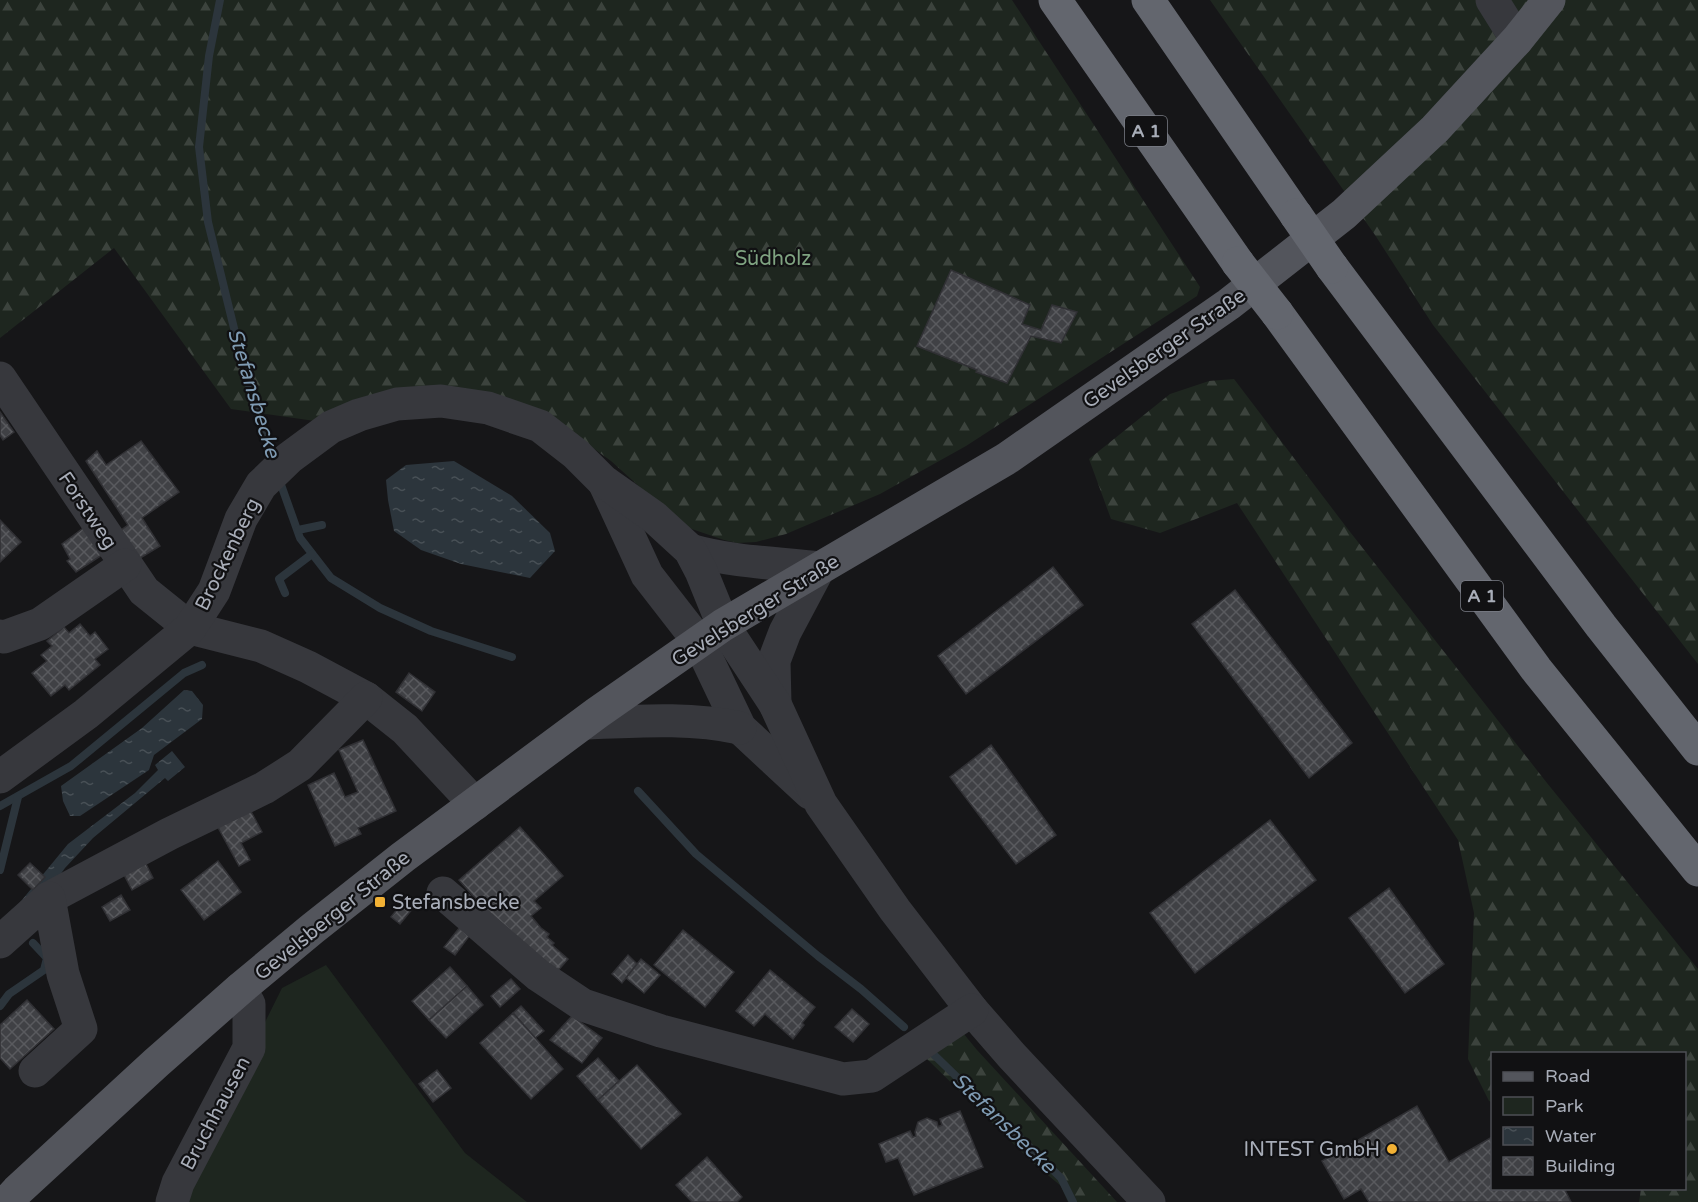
<svg xmlns="http://www.w3.org/2000/svg" width="1698" height="1202" font-family="'Varela Round',sans-serif">
<defs>
<pattern id="forest-firs" width="22" height="20" patternUnits="userSpaceOnUse" patternTransform="scale(1.5)"><rect width="22" height="20" fill="#1e261f"/><path d="M5 1l3.5 6h-7zM16 11l3.5 6h-7z" fill="#3c433d"/></pattern>
<pattern id="water-ripples" width="26" height="14" patternUnits="userSpaceOnUse" patternTransform="scale(1.5)"><rect width="26" height="14" fill="#2c353c"/><path d="M2 4q2-2 4 0t4 0M15 11q2-2 4 0t4 0" fill="none" stroke="#485056"/></pattern>
<pattern id="building-cross-hatch" width="8" height="8" patternUnits="userSpaceOnUse" patternTransform="scale(1.5)"><rect width="8" height="8" fill="#404145"/><path d="M0 0l8 8M0 8l8-8" fill="none" stroke="#595a5e"/></pattern>
</defs>
<rect width="100%" height="100%" fill="#161618"/>
<polygon fill="#1e261f" points="326,965 465,1153 527,1202 181,1202 186,1181 282,988"/>
<g fill="url(#forest-firs)">
<polygon points="0,0 1012,0 1200,287 1197,296 966,446 880,494 786,534 756,542 737,543 724,540 683,526 611,461 542,411 315,421 231,409 114,248 0,338"/>
<polygon points="1210,0 1698,0 1698,664 1433,325 1375,235"/>
<polygon points="1234,379 1347,528 1547,783 1698,969 1698,1202 1639,1202 1641,1189 1684,1188 1684,1054 1492,1054 1492,1102 1489,1101 1468,1059 1474,913 1458,840 1237,503 1160,533 1111,519 1089,459 1170,394 1209,381"/>
<polygon points="963,1033 977,1050 1117,1202 1068,1202 1061,1186 1031,1161 927,1059"/>
</g>
<g fill="url(#water-ripples)">
<polygon points="454,461 512,496 550,533 555,551 530,578 461,564 421,550 394,531 388,500 386,480 406,465"/>
<polygon points="184,690 192,691 203,705 202,719 154,755 149,770 80,816 70,816 63,801 61,786 142,728"/>
<polygon points="172,751 185,767 168,781 165,778 93,838 65,868 50,889 8,917 68,844 135,793 158,770 155,765"/>
</g>
<g fill="none" stroke-linecap="round" stroke-linejoin="round">
<g stroke="#2c353c" stroke-width="8">
<polyline points="220,0 209,56 199,147 208,222 244,369 274,464"/>
<polyline points="279,479 300,538 331,578 380,608 431,631 512,657"/>
<polyline points="298,530 322,525"/>
<polyline points="285,593 279,579 312,554"/>
<polyline points="638,791 696,854 818,956 861,989 904,1027"/>
<polyline points="0,806 71,766 184,673 202,665"/>
<polyline points="0,870 18,797"/>
<polyline points="0,1006 9,994 44,970 47,958 33,943"/>
<polyline points="928,1049 1061,1178 1073,1202"/>
</g>
</g>
<g fill="url(#building-cross-hatch)" stroke="#303034" stroke-width="1.5">
<polygon points="951,270 1030,305 1022,324 1041,330 1052,305 1077,312 1061,343 1031,336 1007,383 976,372 977,370 917,346"/>
<polygon points="0,412 14,432 3,440 0,435"/>
<polygon points="141,441 179,492 142,518 160,546 137,560 117,533 128,525 86,461 97,451 106,465"/>
<polygon points="0,520 21,542 0,562"/>
<polygon points="86,526 105,553 76,572 67,561 70,559 62,544"/>
<polygon points="1053,567 1083,605 966,694 938,656"/>
<polygon points="1235,590 1352,743 1309,778 1192,624"/>
<polygon points="80,624 90,636 95,632 108,649 95,659 100,665 69,690 65,685 51,696 32,673 47,661 41,655 52,646 47,641 64,627 69,633"/>
<polygon points="409,673 435,692 422,711 396,692"/>
<polygon points="363,740 396,811 358,828 361,834 335,846 308,785 334,773 345,797 358,792 339,750"/>
<polygon points="991,745 1056,835 1016,864 950,777"/>
<polygon points="246,802 262,832 241,843 250,860 239,866 214,820"/>
<polygon points="1270,820 1316,880 1195,973 1150,913"/>
<polygon points="520,827 563,876 534,901 541,908 531,916 541,928 549,934 547,937 554,943 552,945 568,959 555,974 509,936 459,880"/>
<polygon points="143,858 153,878 132,890 121,869"/>
<polygon points="218,861 241,892 204,920 181,890"/>
<polygon points="30,863 45,877 33,890 18,875"/>
<polygon points="1389,888 1444,964 1405,993 1349,918"/>
<polygon points="121,895 130,910 110,921 102,907"/>
<polygon points="404,901 413,908 400,924 391,917"/>
<polygon points="460,927 470,935 455,955 444,947"/>
<polygon points="683,930 734,972 705,1007 654,965"/>
<polygon points="628,955 637,964 622,983 612,974"/>
<polygon points="641,959 660,975 644,993 626,978"/>
<polygon points="450,967 467,986 429,1020 412,1001"/>
<polygon points="770,970 815,1007 802,1023 804,1025 793,1039 765,1014 754,1026 736,1011"/>
<polygon points="511,979 520,989 500,1007 491,996"/>
<polygon points="467,986 483,1005 446,1038 429,1020"/>
<polygon points="27,1000 54,1029 10,1069 0,1058 0,1025"/>
<polygon points="521,1006 544,1031 535,1038 513,1013"/>
<polygon points="852,1009 869,1024 853,1042 835,1027"/>
<polygon points="513,1013 563,1069 531,1099 480,1043"/>
<polygon points="572,1016 602,1038 582,1063 550,1040"/>
<polygon points="598,1058 619,1081 598,1100 577,1076"/>
<polygon points="637,1065 681,1114 641,1149 598,1100"/>
<polygon points="437,1070 451,1088 433,1102 419,1084"/>
<polygon points="1417,1106 1449,1162 1492,1137 1492,1188 1564,1188 1571,1202 1369,1202 1361,1189 1344,1199 1322,1161"/>
<polygon points="960,1111 983,1167 914,1195 898,1158 886,1162 879,1144 910,1131 913,1137 916,1136 915,1132 918,1122 927,1118 937,1122 938,1127 942,1125 940,1119"/>
<polygon points="707,1157 742,1197 737,1202 692,1202 676,1185"/>
</g>
<g fill="none" stroke-linecap="round" stroke-linejoin="round">
<g stroke="#37383d" stroke-width="33">
<polyline points="1492,0 1517,40"/>
<polyline points="0,378 144,591 190,628 261,646 308,667 366,698 405,729 475,804"/>
<polyline points="604,482 647,575 699,642 740,728 810,793"/>
<path d="M690 550C732 562 776 563 819 568L785 632 774 661 775 704"/>
<polyline points="0,636 4,637 40,624 125,565"/>
<path d="M585 723C637 721 689 717 740 728"/>
<polyline points="0,777 86,714 190,628 214,591 241,519 261,485 289,458 331,427 359,415 397,404 441,401 488,408 540,426 576,454 603,481 654,517 690,550 701,571 723,625 775,704 821,804 895,910 972,1010 1012,1056 1149,1202"/>
<polyline points="443,893 538,975 583,1005 661,1031 843,1079 872,1076 972,1010"/>
<polyline points="49,898 169,834 264,788 300,765 366,698"/>
<polyline points="0,942 49,898 63,974 81,1029 35,1071"/>
<polyline points="172,1202 178,1183 249,1048 249,1004 240,989"/>
</g>
<polyline stroke="#53555c" stroke-width="33" points="7,1202 17,1191 156,1063 240,989 312,929 403,857 597,713 723,625 1006,459 1229,304 1344,214 1435,129 1517,40 1549,0"/>
<g stroke="#63666e" stroke-width="33">
<polyline points="1055,0 1238,263"/>
<polyline points="1148,0 1296,215"/>
<polyline points="1332,267 1601,626 1698,749"/>
<polyline points="1277,313 1536,669 1698,870"/>
</g>
<g stroke="#63666e" stroke-width="33">
<polyline points="1296,215 1332,267"/>
<polyline points="1238,263 1277,313"/>
</g>
</g>
<g fill="#f2b134" stroke="#111113" stroke-width="2">
<rect x="374" y="896" width="12" height="12" rx="3"/>
<circle cx="1392" cy="1149" r="6"/>
</g>
<g text-anchor="middle" stroke-width="4.5" stroke-linejoin="round" paint-order="stroke">
<g fill="#111113" stroke="#7b7e86" stroke-width="1.5">
<rect x="1125" y="116" width="42" height="30" rx="4.5"/>
<rect x="1461" y="581" width="42" height="30" rx="4.5"/>
</g>
<g font-size="18" font-weight="bold" fill="#a8adb8">
<text x="1146" y="137">A 1</text>
<text x="1482" y="602">A 1</text>
</g>
<g font-size="20" fill="#7fa381" stroke="#111113">
<text x="773" y="265">Südholz</text>
</g>
<g font-size="20" fill="#a8adb8" stroke="#111113">
<text transform="translate(1164 348) rotate(-35)" y="7">Gevelsberger Straße</text>
<text transform="translate(88 510) rotate(56)" y="7">Forstweg</text>
<text transform="translate(227 554) rotate(-64)" y="7">Brockenberg</text>
<text transform="translate(755 610) rotate(-32)" y="7">Gevelsberger Straße</text>
<text transform="translate(332 915) rotate(-39)" y="7">Gevelsberger Straße</text>
<text transform="translate(215 1113) rotate(-62)" y="7">Bruchhausen</text>
</g>
<g font-size="20" fill="#a8adb8" stroke="#111113" text-anchor="start">
<text x="392" y="909">Stefansbecke</text>
<text x="1380" y="1156" text-anchor="end">INTEST GmbH</text>
</g>
<g font-size="21" font-style="italic" fill="#7f9bb3" stroke="#111113">
<text transform="translate(254 393) rotate(73)" y="7">Stefansbecke</text>
<text transform="translate(1004 1123) rotate(44)" y="7">Stefansbecke</text>
</g>
</g>
<rect x="1491" y="1052" width="195" height="138" fill="#111113" stroke="#4d4f55" stroke-width="1.5"/>
<rect x="1503" y="1072" width="30" height="9" fill="#53555c" stroke="#4d4f55" stroke-width="1.5"/>
<text x="1545" y="1082" font-size="18" fill="#a8adb8">Road</text>
<rect x="1503" y="1097" width="30" height="18" fill="#1e261f" stroke="#4d4f55" stroke-width="1.5"/>
<text x="1545" y="1112" font-size="18" fill="#a8adb8">Park</text>
<rect x="1503" y="1127" width="30" height="18" fill="url(#water-ripples)" stroke="#4d4f55" stroke-width="1.5"/>
<text x="1545" y="1142" font-size="18" fill="#a8adb8">Water</text>
<rect x="1503" y="1157" width="30" height="18" fill="url(#building-cross-hatch)" stroke="#4d4f55" stroke-width="1.5"/>
<text x="1545" y="1172" font-size="18" fill="#a8adb8">Building</text>
</svg>
